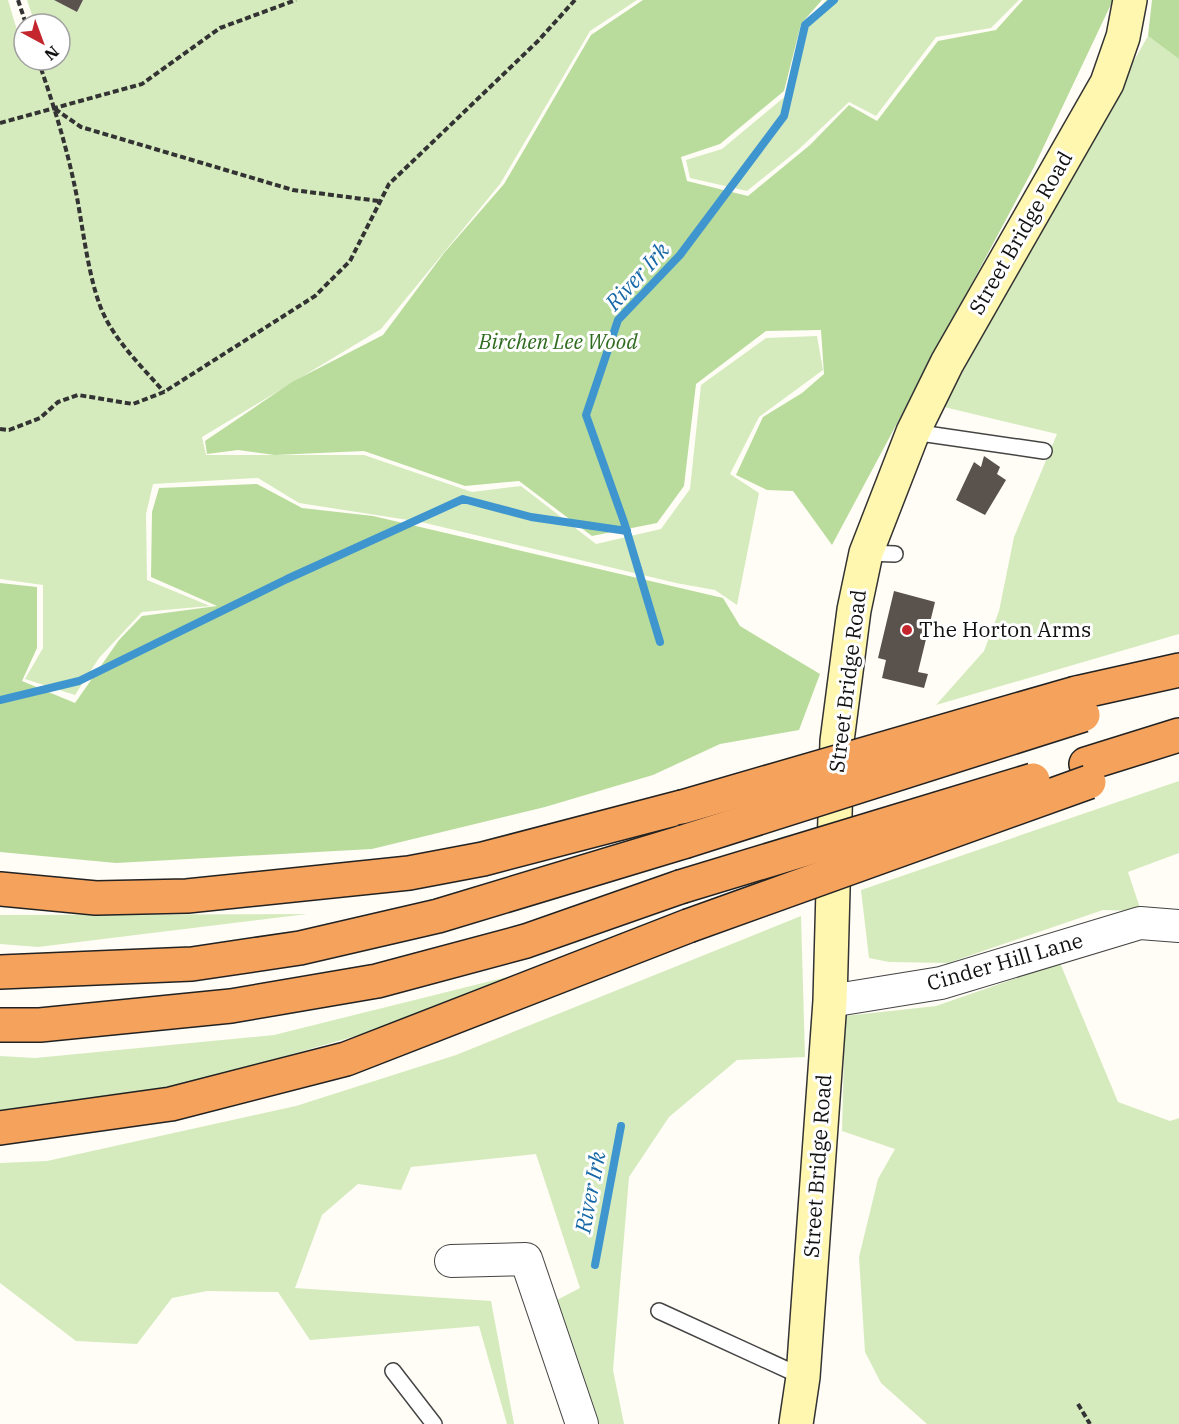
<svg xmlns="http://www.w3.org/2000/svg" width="1179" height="1424" font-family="'IBM Plex Serif',serif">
<rect width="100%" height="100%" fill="#fffdf5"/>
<g fill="#d5ebbd">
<polygon points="0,0 8,0 27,64 38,60 60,60 60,24 35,24 27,0 54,0 77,12 83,0 637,0 590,31 500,184 381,329 202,437 206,455 364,455 472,492 521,486 596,544 661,529 690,489 701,385 766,338 817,336 823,370 759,417 730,474 759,493 737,605 715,590 676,583 421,522 299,503 258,478 153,484 146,514 147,580 210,606 142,612 99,658 75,695 25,679 43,648 43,585 0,579"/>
<polygon points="826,0 1019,0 991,28 936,37 876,116 849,102 798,150 747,191 690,178 686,160 722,149 788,94 804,27"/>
<polygon points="1148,36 1179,59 1179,634 936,705 984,651 999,611 1014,537 1057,434 944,407 1051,206"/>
<polygon points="1179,781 1179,853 1128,872 1141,911 1103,910 948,963 889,962 869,958 861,890"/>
<polygon points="307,914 38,947 0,944 0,915"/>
<polygon points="801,916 805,1057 737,1060 669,1117 629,1177 613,1370 624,1424 594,1424 557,1300 580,1288 536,1154 411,1167 401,1190 358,1184 322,1215 295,1288 491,1301 514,1424 507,1424 479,1326 310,1340 278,1292 207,1291 172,1298 137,1344 76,1341 0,1283 0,1163 47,1161 296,1106 456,1055"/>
<polygon points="1060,963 1118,1102 1170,1121 1179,1118 1179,1424 927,1424 881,1383 865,1352 859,1257 878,1179 895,1149 842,1131 845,1016 936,1006"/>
<polygon points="535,970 366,1033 152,1094 0,1115 0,1056 35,1058 274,1035"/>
</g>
<g fill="#b9dc9c">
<polygon points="643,0 822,0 801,24 784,91 720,144 681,157 687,181 748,196 810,145 849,105 877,121 938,41 996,30 1023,0 1113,0 1034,167 832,545 793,491 767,490 736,475 763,417 802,393 824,374 821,330 766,331 696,384 684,486 657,523 592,536 519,481 465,486 364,451 275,455 238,450 207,454 205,441 292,382 383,335 444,253 504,184 591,35"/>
<polygon points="1152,0 1179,0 1179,59 1148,36"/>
<polygon points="257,484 302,508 373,516 723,598 740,626 820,674 799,730 720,744 653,775 545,807 372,849 116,863 0,852 0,583 37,587 37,648 22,681 75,703 119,640 142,616 217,606 151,577 152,512 159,488"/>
</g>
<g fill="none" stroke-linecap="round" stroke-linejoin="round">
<g stroke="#3f96cf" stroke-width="8">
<polyline points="660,642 624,522 586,415 618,320 680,255 784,116 805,25 834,0"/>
<polyline points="0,700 79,681 287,579 463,499 531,517 627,531"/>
<polyline points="595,1265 621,1126"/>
</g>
</g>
<g fill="#5a524d">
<polygon points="54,0 83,0 77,12"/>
<polygon points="984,456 1000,467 997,474 1006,480 985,515 956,500 974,462 981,467"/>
<polygon points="894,591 935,602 918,672 928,674 924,688 882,678 886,660 878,658"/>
</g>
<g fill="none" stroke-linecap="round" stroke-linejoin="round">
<defs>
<g id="service">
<polyline points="913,432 1044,451"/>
<polyline points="866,553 895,554"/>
<polyline points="659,1311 803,1377"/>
<polyline points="393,1371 434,1424"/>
</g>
<g id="minor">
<polyline points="830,1001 941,983 1140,923 1179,926"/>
<polyline points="451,1261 526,1259 582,1424"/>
</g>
<polyline id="secondary" points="796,1424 803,1377 830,1001 837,741 854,610 866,553 913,432 947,363 1107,83 1123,37 1130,0"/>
<g id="motorway">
<polyline points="1076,693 1179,670"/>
<polyline points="1086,764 1179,735"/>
<polyline points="0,889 96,898 187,896 409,873 483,859 682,807"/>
<polyline points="0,972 192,964 300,948 438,916 683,842"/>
<polyline points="0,1025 40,1025 231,1006 377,981 526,941 680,887"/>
<polyline points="0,1128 171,1104 346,1059 688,926"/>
</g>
</defs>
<use href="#service" stroke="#444" stroke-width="18"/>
<use href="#minor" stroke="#444" stroke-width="34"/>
<use href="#secondary" stroke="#333" stroke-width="36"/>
<use href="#motorway" stroke="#222" stroke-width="36"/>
<g stroke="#333" stroke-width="4" stroke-dasharray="6 3" stroke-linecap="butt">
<polyline points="18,0 26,24"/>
<path d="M38 60C52 100 65 141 74 183 83 222 88 287 107 321 122 348 144 369 164 392"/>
<polyline points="55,109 81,127 293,190 379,201"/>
<polyline points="0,123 142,84 220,28 296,0"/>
<polyline points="0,429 9,430 40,418 58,402 78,395 133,404 164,392 315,296 350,261 389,184 538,41 575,0"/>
<polyline points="1078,1404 1090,1424"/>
</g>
<use href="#service" stroke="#fff" stroke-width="15"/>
<use href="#minor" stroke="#fff" stroke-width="32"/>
<use href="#secondary" stroke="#fff6b0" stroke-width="33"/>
<use href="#motorway" stroke="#f5a25d" stroke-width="33"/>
<defs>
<g id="motorway-bridge">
<polyline points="682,807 1076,693"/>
<polyline points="683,842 1083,715"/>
<polyline points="680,887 1033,780"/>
<polyline points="688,926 1089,782"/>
</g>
</defs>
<use href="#motorway-bridge" stroke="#222" stroke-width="36" stroke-linecap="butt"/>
<use href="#motorway-bridge" stroke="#f5a25d" stroke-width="33"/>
</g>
<circle fill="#c4262e" stroke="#fff" stroke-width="2" cx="907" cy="630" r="6"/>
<g text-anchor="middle" stroke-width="6" stroke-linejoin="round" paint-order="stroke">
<g font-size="21" fill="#111" stroke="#fff">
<text transform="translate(1021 233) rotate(-60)" y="7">Street Bridge Road</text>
<text transform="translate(848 681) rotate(-83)" y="7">Street Bridge Road</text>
<text transform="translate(1005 962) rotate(-16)" y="7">Cinder Hill Lane</text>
<text transform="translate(818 1166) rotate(-86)" y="7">Street Bridge Road</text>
</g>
<g font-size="21" font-style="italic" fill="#2f6b1f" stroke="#fff">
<text x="558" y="349">Birchen Lee Wood</text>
</g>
<g font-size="21" fill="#111" stroke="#fff" text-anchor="start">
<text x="919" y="637">The Horton Arms</text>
</g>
<g font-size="22" font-style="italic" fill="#1768a6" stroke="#fff">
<text transform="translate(637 276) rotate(-48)" y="8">River Irk</text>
<text transform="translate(590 1192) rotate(-79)" y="8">River Irk</text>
</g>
</g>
<g transform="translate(42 42) rotate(139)"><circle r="28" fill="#ffffff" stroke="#a0a0a0" stroke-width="1.5"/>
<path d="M0-4.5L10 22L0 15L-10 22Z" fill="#c4262e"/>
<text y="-9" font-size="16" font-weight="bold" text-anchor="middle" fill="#111111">N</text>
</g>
</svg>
